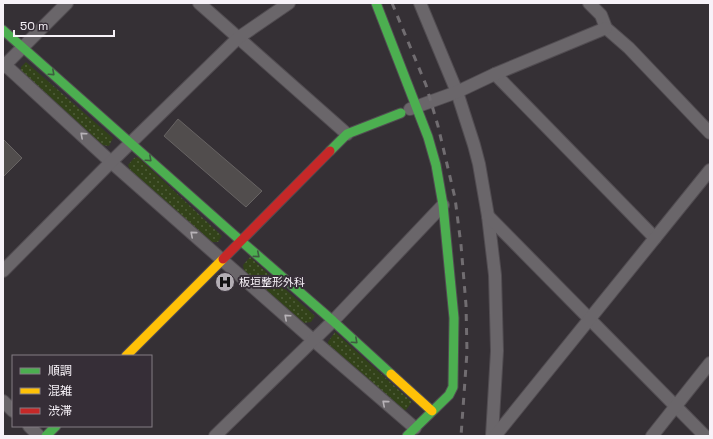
<svg xmlns="http://www.w3.org/2000/svg" width="713" height="439" font-family="'Space Grotesk','Noto Sans JP',sans-serif">
<defs>
<pattern id="park-dots" width="8" height="8" patternUnits="userSpaceOnUse"><rect width="8" height="8" fill="#324219"/><path d="M2 2h.1M6 6h.1" fill="none" stroke="#505e3b" stroke-width="1.8" stroke-linecap="round"/></pattern>
</defs>
<rect width="100%" height="100%" fill="#353035"/>
<g fill="url(#park-dots)">
<polygon points="26,62 113,138 109,146 102,145 21,73 21,67"/>
<polygon points="138,157 222,236 218,242 211,242 130,170 128,165 134,158"/>
<polygon points="250,257 315,316 311,322 304,323 244,271 243,265"/>
<polygon points="335,332 412,402 406,410 401,410 328,346 328,342"/>
</g>
<g fill="#514d4d" stroke="#676363">
<polygon points="178,119 262,191 246,207 164,136"/>
<polygon points="3,139 22,158 3,177"/>
</g>
<g fill="none" stroke-linecap="round" stroke-linejoin="round">
<defs>
<g id="street">
<polyline points="199,3 347,134"/>
<polyline points="420,3 457,92 474,145 479,164 488,216 495,275 497,351 492,436"/>
<polyline points="589,3 601,15 606,28 629,48 710,133"/>
<polyline points="3,63 111,162 313,340 415,428"/>
<polyline points="3,67 67,3"/>
<polyline points="495,74 655,238"/>
<polyline points="410,109 457,92 495,74 606,28"/>
<polyline points="488,216 705,436"/>
<polyline points="3,271 111,162 238,38 289,3"/>
<polyline points="3,401 13,411"/>
<polyline points="29,426 39,436"/>
<polyline points="215,436 333,321 443,205"/>
<polyline points="495,436 710,170"/>
<polyline points="652,436 710,363"/>
</g>
<g id="fast">
<polyline points="376,3 428,137 436,165 443,205 454,318 453,387 449,395 407,436"/>
<polyline points="3,30 241,241 333,321 391,374"/>
<polyline points="330,151 347,134 401,113"/>
<polyline points="46,436 56,426"/>
</g>
<g id="slow">
<polyline points="126,356 223,259"/>
<polyline points="391,374 432,411"/>
</g>
<polyline id="jam" points="223,259 330,151"/>
</defs>
<use href="#street" stroke="#514c51" stroke-width="14"/>
<use href="#fast" stroke="#514c51" stroke-width="11"/>
<use href="#slow" stroke="#514c51" stroke-width="11"/>
<use href="#jam" stroke="#514c51" stroke-width="11"/>
<use href="#street" stroke="#6a666a" stroke-width="12"/>
<use href="#fast" stroke="#4caf50" stroke-width="9"/>
<use href="#slow" stroke="#ffc107" stroke-width="9"/>
<use href="#jam" stroke="#c62828" stroke-width="9"/>
<polyline stroke="#716d71" stroke-width="3" stroke-dasharray="7 7" stroke-linecap="butt" points="392,3 426,85 438,126 455,198 461,245 466,305 467,352 461,436"/>
</g>
<defs><path id="oneway-chevron" d="M-2-3.5L2.5 0L-2 3.5" fill="none" stroke-width="1.6" stroke-linecap="round" stroke-linejoin="round"/></defs>
<g stroke="#3e5b40">
<use href="#oneway-chevron" transform="translate(52 73) rotate(42)"/>
<use href="#oneway-chevron" transform="translate(149 159) rotate(42)"/>
<use href="#oneway-chevron" transform="translate(257 255) rotate(41)"/>
<use href="#oneway-chevron" transform="translate(355 341) rotate(42)"/>
</g>
<g stroke="#b8b3b8">
<use href="#oneway-chevron" transform="translate(83 135) rotate(-138)"/>
<use href="#oneway-chevron" transform="translate(193 234) rotate(-139)"/>
<use href="#oneway-chevron" transform="translate(287 317) rotate(-138)"/>
<use href="#oneway-chevron" transform="translate(385 403) rotate(-139)"/>
</g>
<defs>
<symbol id="hospital-disc" viewBox="-11 -11 22 22"><circle r="9.5" fill="#b3aeb4" stroke="#362e37"/><path d="M-5-5h3v3.5h4V-5h3V5h-3V1.5h-4V5h-3Z" fill="#111"/></symbol>
</defs>
<g fill-rule="evenodd">
<use href="#hospital-disc" x="214" y="271" width="22" height="22"/>
</g>
<g text-anchor="middle" stroke-width="4" stroke-linejoin="round" paint-order="stroke">
<g font-size="11" fill="#f7f2f8" stroke="#362e37" text-anchor="start">
<text x="239" y="286">板垣整形外科</text>
</g>
</g>
<rect width="713" height="439" fill="none" stroke="#f7f2f8" stroke-width="8"/>
<rect x="12" y="355" width="140" height="72" fill="#362e37" stroke="#837c84"/>
<rect x="20" y="368" width="20" height="6" fill="#4caf50" stroke="#837c84"/>
<text x="48" y="375" font-size="12" fill="#f7f2f8">順調</text>
<rect x="20" y="388" width="20" height="6" fill="#ffc107" stroke="#837c84"/>
<text x="48" y="395" font-size="12" fill="#f7f2f8">混雑</text>
<rect x="20" y="408" width="20" height="6" fill="#c62828" stroke="#837c84"/>
<text x="48" y="415" font-size="12" fill="#f7f2f8">渋滞</text>
<path d="M14 30v6h100v-6" fill="none" stroke="#f7f2f8" stroke-width="2"/>
<text x="20" y="30" font-size="12" fill="#f7f2f8" stroke="#362e37" stroke-width="3" paint-order="stroke">50 m</text>
</svg>
